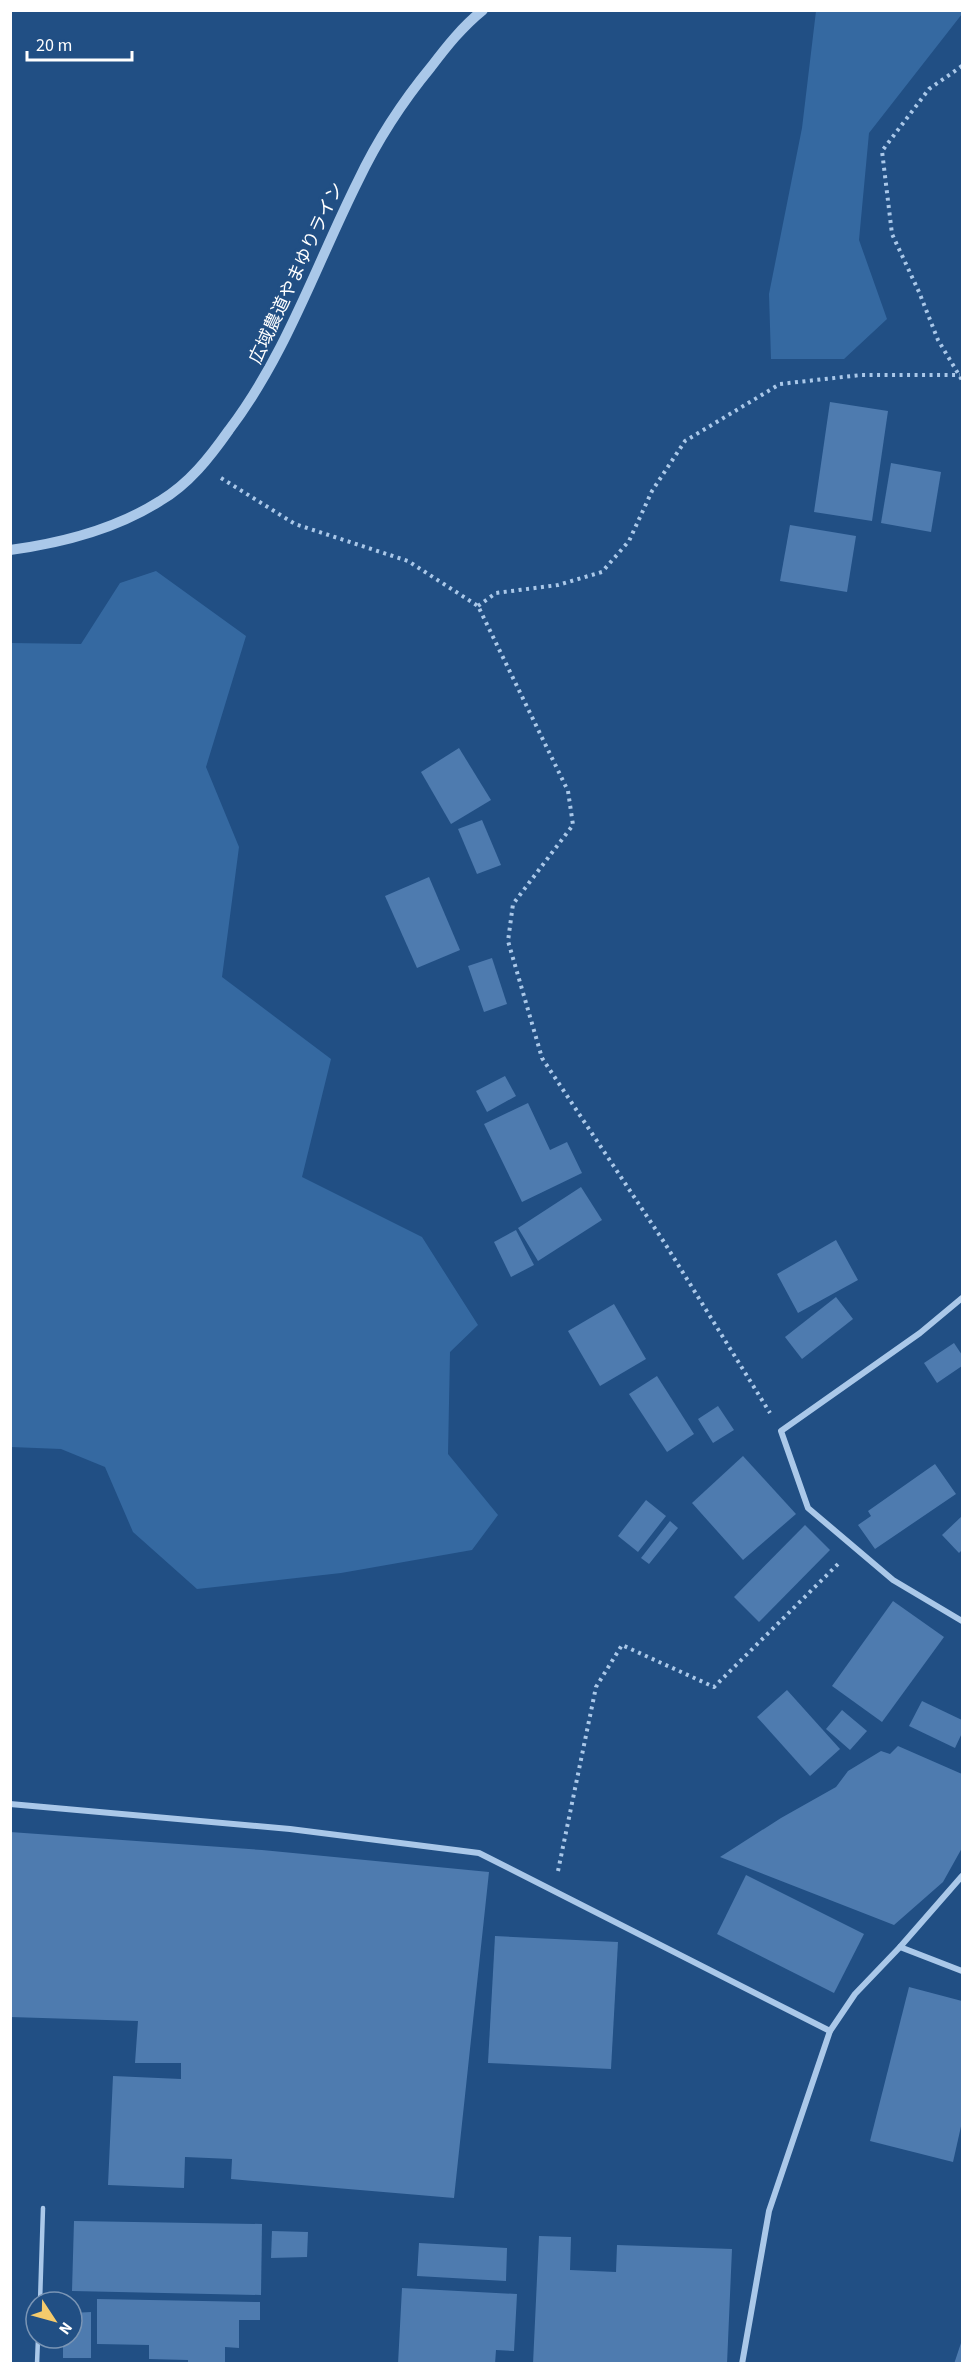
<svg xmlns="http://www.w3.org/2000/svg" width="973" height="2374" font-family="'Source Sans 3','Noto Sans JP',sans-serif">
<rect width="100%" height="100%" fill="#214f84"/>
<g fill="#3569a1">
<polygon points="816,11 962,10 962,14 869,133 859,240 887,319 844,359 771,359 769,294 802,128"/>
<polygon points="156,571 246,636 206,767 239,847 222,977 331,1059 302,1177 422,1237 478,1325 450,1352 448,1454 498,1515 472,1550 341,1573 197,1589 133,1532 105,1467 61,1449 11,1447 11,643 81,644 120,583"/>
</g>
<g fill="#4e7baf">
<polygon points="830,402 888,411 872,521 814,512"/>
<polygon points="891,463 941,472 931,532 881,523"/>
<polygon points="790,525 856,536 847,592 780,581"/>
<polygon points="459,748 491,800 451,824 421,772"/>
<polygon points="482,820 501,865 477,874 458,829"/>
<polygon points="429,877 460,950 417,968 385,896"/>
<polygon points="492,958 507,1004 484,1012 468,966"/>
<polygon points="505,1076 516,1096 487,1112 476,1091"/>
<polygon points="528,1103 550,1150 567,1142 582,1173 522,1202 484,1124"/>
<polygon points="581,1187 602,1220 538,1261 518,1228"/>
<polygon points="516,1230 534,1265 511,1277 494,1242"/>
<polygon points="836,1240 858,1280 798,1313 777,1274"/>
<polygon points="836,1297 853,1319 802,1359 785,1337"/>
<polygon points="614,1304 646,1359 600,1386 568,1331"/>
<polygon points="954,1343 962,1355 962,1366 937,1383 924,1363"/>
<polygon points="657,1376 694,1434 667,1452 629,1394"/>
<polygon points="718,1406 734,1430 713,1443 698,1419"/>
<polygon points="743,1456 796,1514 743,1560 692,1503"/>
<polygon points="935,1464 956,1494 875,1549 858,1525 871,1516 868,1511"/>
<polygon points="646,1500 666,1516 638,1552 618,1536"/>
<polygon points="962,1516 962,1550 959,1553 942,1535"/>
<polygon points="670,1521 678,1528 649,1564 641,1558"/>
<polygon points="805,1525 830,1550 759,1622 734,1597"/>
<polygon points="893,1601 944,1637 882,1722 832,1686"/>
<polygon points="787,1690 840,1749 810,1776 757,1717"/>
<polygon points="922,1701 962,1720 962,1733 955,1748 909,1726"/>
<polygon points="842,1710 867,1731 850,1750 826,1729"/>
<polygon points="898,1746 962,1774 962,1848 943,1882 894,1925 720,1857 781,1818 836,1787 848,1771 881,1751 890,1754"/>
<polygon points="10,1832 262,1850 489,1872 454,2198 231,2179 232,2159 185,2157 184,2188 108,2185 113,2076 181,2079 181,2063 135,2063 138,2021 10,2017"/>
<polygon points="746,1875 864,1934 834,1993 717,1934"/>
<polygon points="495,1936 618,1942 611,2069 488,2063"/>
<polygon points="909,1987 962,2001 962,2122 953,2162 870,2141"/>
<polygon points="74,2221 262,2224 261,2295 72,2291"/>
<polygon points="272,2231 308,2232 307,2257 271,2258"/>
<polygon points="539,2236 571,2237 570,2270 616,2272 617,2245 732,2249 727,2364 533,2364"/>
<polygon points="419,2243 507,2248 506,2281 417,2276"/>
<polygon points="402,2288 517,2294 514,2351 496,2350 495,2364 398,2364"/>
<polygon points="97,2299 260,2302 260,2320 239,2320 239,2348 225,2347 225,2364 188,2364 188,2360 149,2359 149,2345 97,2344"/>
<polygon points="91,2312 91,2358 63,2358 63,2338 72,2338 72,2313"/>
<polygon points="962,2340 962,2364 954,2364"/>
</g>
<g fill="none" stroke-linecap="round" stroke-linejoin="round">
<g stroke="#aac8e9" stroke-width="4" stroke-dasharray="3 4.5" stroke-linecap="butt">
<polyline points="962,66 929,89 882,151 892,234 919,292 938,340 962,380"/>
<polyline points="221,478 295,524 408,561 478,606 568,791 573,825 513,904 508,941 542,1058 664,1242 770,1413"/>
<polyline points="478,606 496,593 558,585 602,572 629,541 652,491 685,441 780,384 861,375 960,375"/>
<polyline points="558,1871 596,1687 622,1645 714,1687 839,1563"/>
</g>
<g stroke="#aac8e9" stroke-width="4.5">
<polyline points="40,2302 43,2208"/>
<polyline points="37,2364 38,2338"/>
</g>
<g stroke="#aac8e9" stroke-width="6">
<polyline points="962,1298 920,1333 781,1431 808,1508 893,1580 962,1621"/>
<polyline points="10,1804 290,1829 479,1853 830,2031"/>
<polyline points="900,1947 962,1971"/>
<polyline points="742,2364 769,2211 830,2031 855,1994 900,1947 962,1876"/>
</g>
<path stroke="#aac8e9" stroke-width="10" d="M10 550C62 543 116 529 160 501 189 484 210 457 229 430 286 355 316 265 358 181 377 141 403 101 431 67 447 46 462 27 483 10"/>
</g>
<g text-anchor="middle" stroke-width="6" stroke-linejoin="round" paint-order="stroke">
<g font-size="18" fill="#fff" stroke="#214f84">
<text transform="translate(296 273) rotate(-65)" y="6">広域農道やまゆりライン</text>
</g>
</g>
<rect width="973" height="2374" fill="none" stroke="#ffffff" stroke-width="24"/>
<g transform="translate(54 2320) rotate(126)"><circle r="28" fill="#214f84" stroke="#7a95b5" stroke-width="1.5"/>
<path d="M0-4.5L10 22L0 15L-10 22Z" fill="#f5cb6c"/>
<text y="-9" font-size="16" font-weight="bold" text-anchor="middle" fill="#ffffff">N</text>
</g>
<path d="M27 51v9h105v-9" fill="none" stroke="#ffffff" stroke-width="3"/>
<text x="36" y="51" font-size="18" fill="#ffffff" stroke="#214f84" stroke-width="4.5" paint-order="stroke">20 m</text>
</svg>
